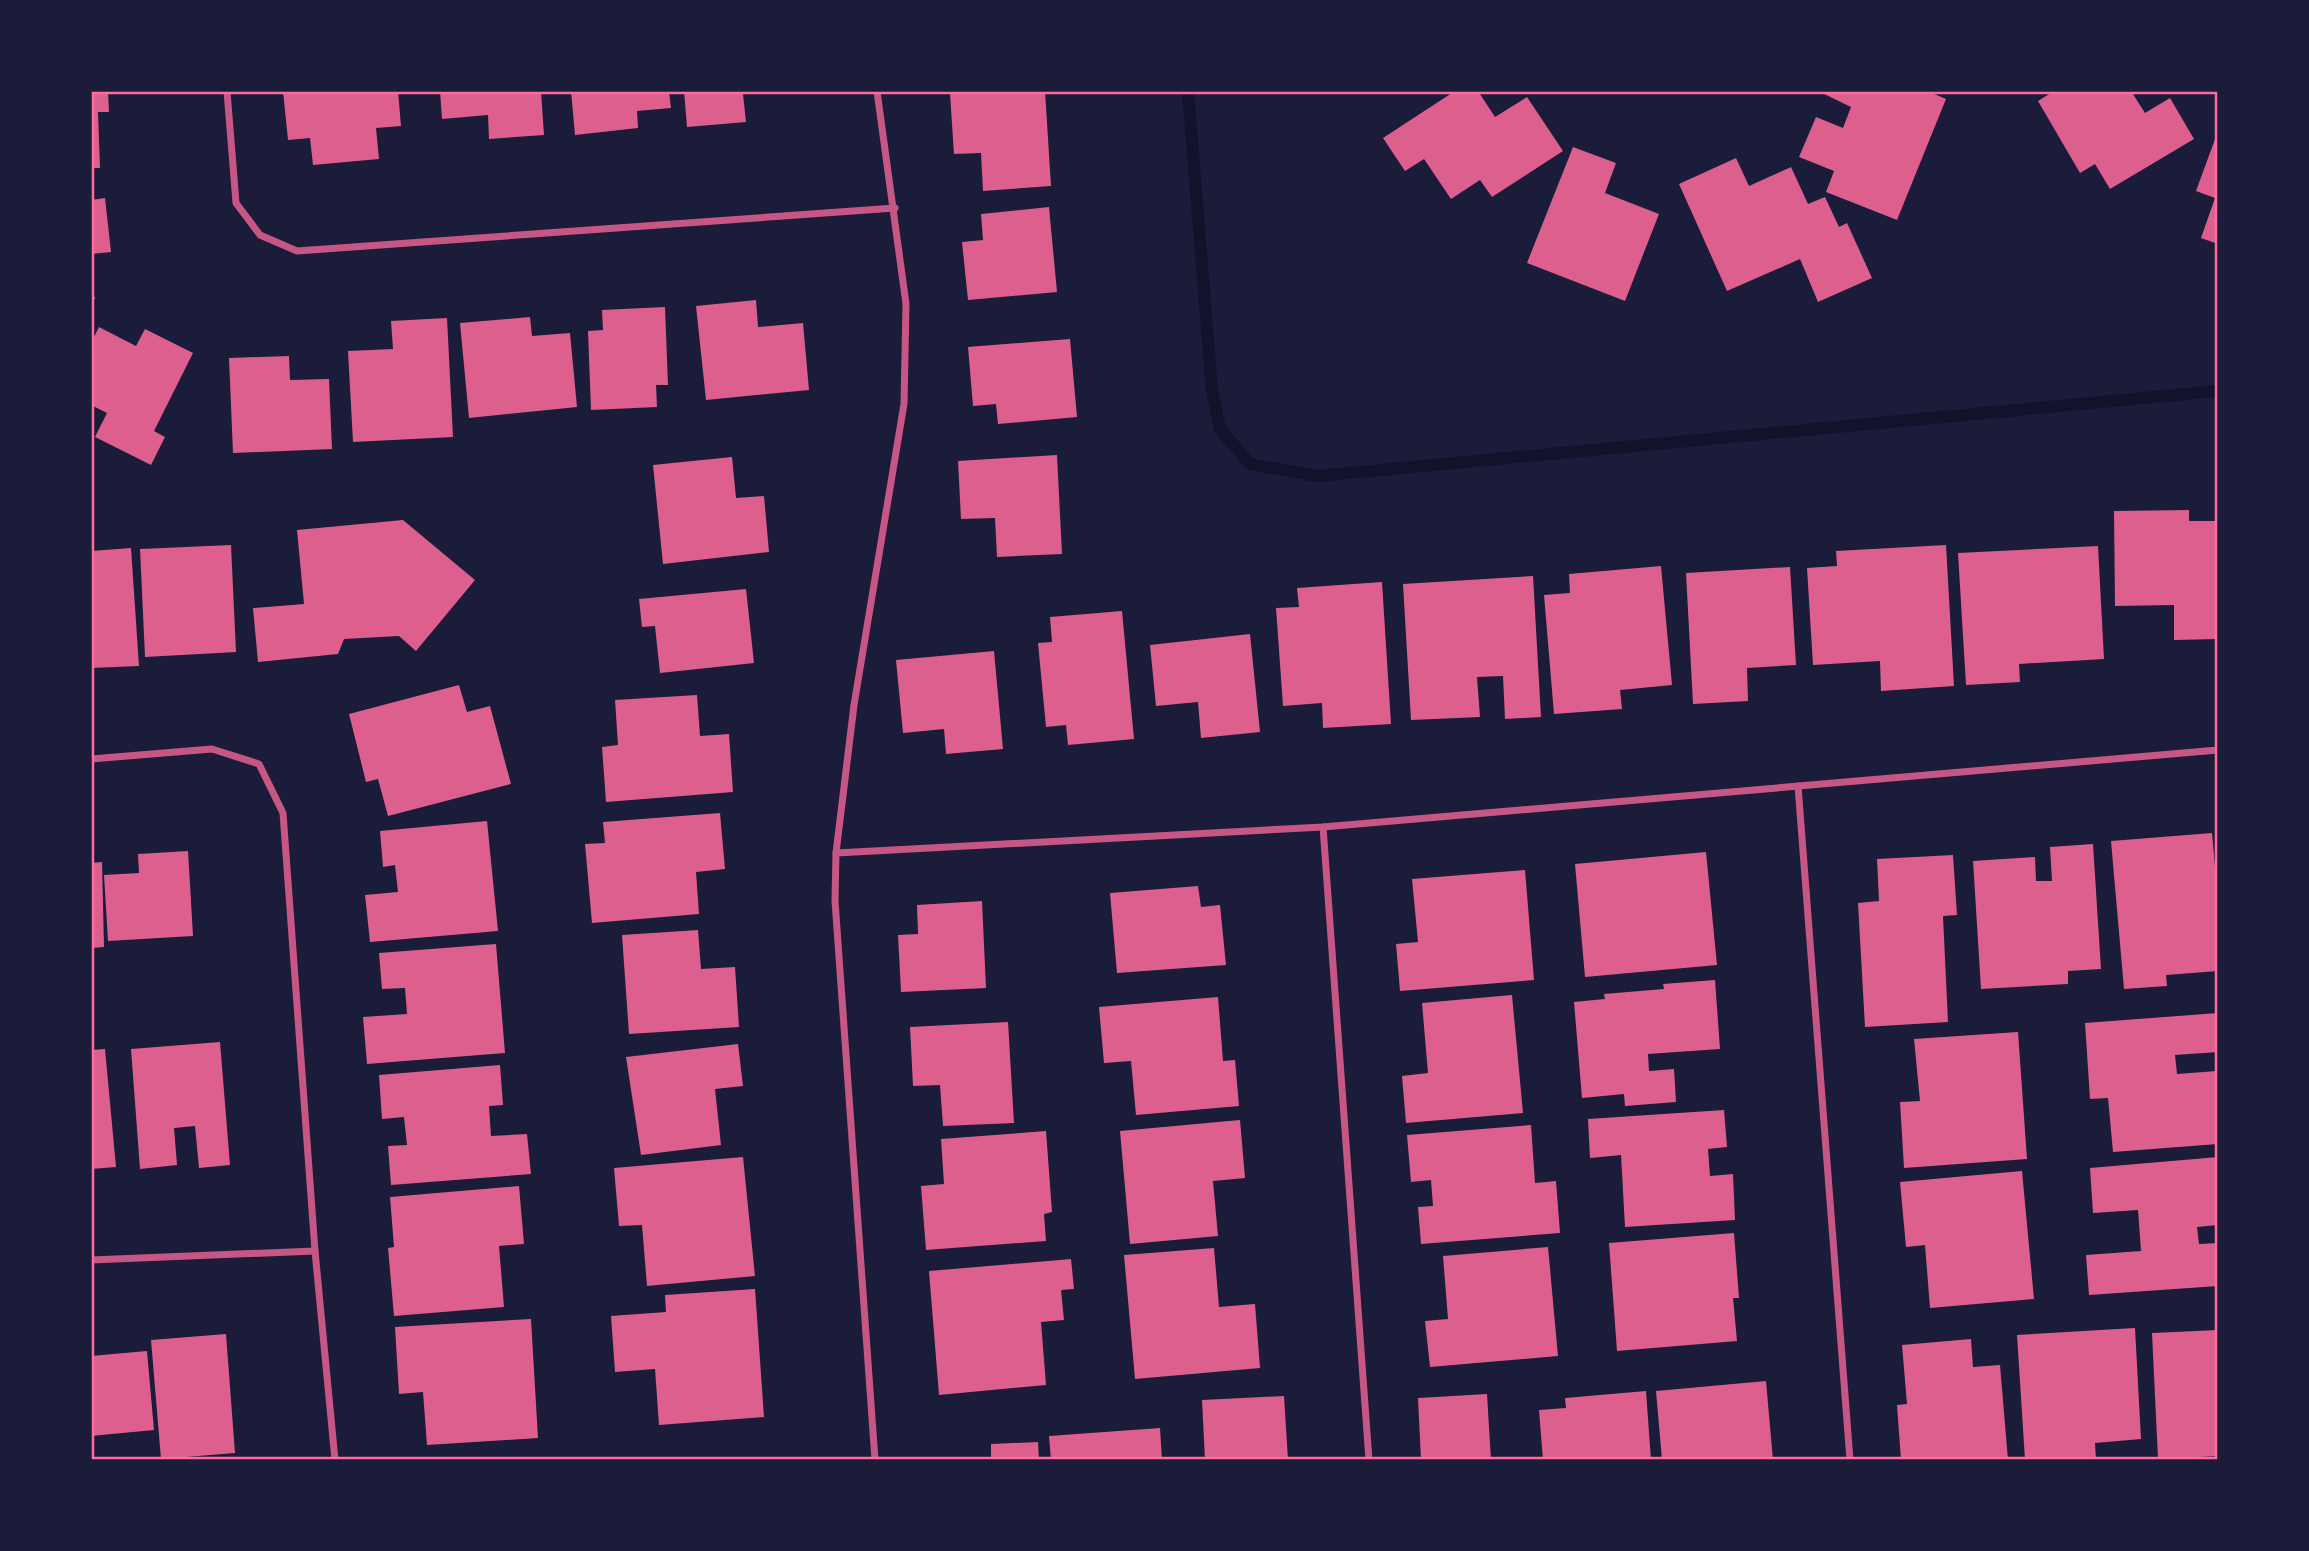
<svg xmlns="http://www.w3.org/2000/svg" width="2309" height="1551" font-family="Literata,serif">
<rect width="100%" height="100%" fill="#1b1b3a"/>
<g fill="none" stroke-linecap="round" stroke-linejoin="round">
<polyline stroke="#12122b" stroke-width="12" points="1188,91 1212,391 1220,429 1250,464 1317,476 2218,391"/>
</g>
<g fill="#dd5f8e">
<polygon points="91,91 108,91 109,112 98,112 100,168 91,168"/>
<polygon points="283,91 398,91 401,126 376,128 379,159 313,165 310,138 288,140"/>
<polygon points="440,91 541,91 544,135 489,139 488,115 442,119"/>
<polygon points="571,91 669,91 671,108 637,111 638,128 575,135"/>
<polygon points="684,91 751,91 743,94 746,122 687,127"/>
<polygon points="1001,91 1045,91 1051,186 983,191 981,153 954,154 950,94"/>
<polygon points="1455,91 1478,91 1495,117 1527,97 1563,151 1492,197 1480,180 1451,199 1424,159 1405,171 1383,138"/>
<polygon points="1818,91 1927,91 1946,99 1897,220 1826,192 1834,171 1799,157 1816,117 1843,128 1851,107"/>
<polygon points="2054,91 2131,91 2145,113 2170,98 2194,139 2110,189 2095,164 2080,173 2038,101"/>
<polygon points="2218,131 2218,244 2201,238 2215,198 2196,191"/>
<polygon points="1573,147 1616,163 1605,193 1659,214 1625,301 1527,263"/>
<polygon points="1736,158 1749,186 1791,167 1808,204 1825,197 1839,227 1847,223 1872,278 1818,302 1800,259 1727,291 1679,184"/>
<polygon points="105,198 111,252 91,254 91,200"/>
<polygon points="1049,207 1057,292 968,300 962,242 983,240 981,214"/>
<polygon points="91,282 95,299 91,300"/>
<polygon points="756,300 758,327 803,323 809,390 706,400 696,306"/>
<polygon points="665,307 668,385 656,385 657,407 591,410 588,331 603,330 602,310"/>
<polygon points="530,317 532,336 570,333 577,407 469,418 460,323"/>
<polygon points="447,318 453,437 353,442 348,351 393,349 391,321"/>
<polygon points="99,327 136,346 145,329 193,353 154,431 165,437 151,465 95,437 107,413 91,405 91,343"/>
<polygon points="1070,339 1077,417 998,424 996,404 973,406 968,347"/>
<polygon points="289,356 290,380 329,379 332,449 233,453 229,358"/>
<polygon points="1057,455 1062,554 997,557 995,518 961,519 958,461"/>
<polygon points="732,457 736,498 764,496 769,552 663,564 653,465"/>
<polygon points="2189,510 2189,521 2218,521 2218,639 2174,640 2174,605 2115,606 2114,511"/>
<polygon points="403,520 475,580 416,651 399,636 344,639 338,654 258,662 253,608 304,604 297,530"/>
<polygon points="231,545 236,652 145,657 140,549"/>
<polygon points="1946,545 1954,686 1881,691 1880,661 1813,665 1807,568 1837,566 1836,551"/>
<polygon points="2098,546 2104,659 2019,664 2020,682 1966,685 1958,553"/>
<polygon points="131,548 139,666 91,668 91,551"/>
<polygon points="1661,566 1672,685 1620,690 1622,709 1554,714 1544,595 1570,593 1569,574"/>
<polygon points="1790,567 1796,665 1747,668 1748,701 1693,704 1686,573"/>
<polygon points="1533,576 1541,717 1505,719 1503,676 1477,677 1480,717 1411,720 1403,584"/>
<polygon points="1382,582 1391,724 1323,728 1322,703 1283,706 1276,608 1299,607 1297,588"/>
<polygon points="746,589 754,663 660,673 655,626 642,627 639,599"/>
<polygon points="1122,611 1134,739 1068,745 1066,725 1046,727 1038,643 1052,642 1050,617"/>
<polygon points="1250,634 1260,732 1201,738 1198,702 1156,706 1150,645"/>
<polygon points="994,651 1003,749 946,754 944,729 903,733 896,660"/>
<polygon points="459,685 467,712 490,706 511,784 388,816 378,779 366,782 349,714"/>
<polygon points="697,695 700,736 729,734 733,792 606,802 602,747 618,745 615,700"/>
<polygon points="720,813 725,869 696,872 699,914 592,923 585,844 605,843 603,822"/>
<polygon points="487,821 498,931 370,942 365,895 398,892 395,865 383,867 380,831"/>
<polygon points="2212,833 2218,901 2218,971 2166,975 2167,986 2124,989 2111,841"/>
<polygon points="2093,844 2101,969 2068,971 2068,984 1981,989 1973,861 2035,857 2036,881 2052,881 2050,847"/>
<polygon points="188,851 193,936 108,941 104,875 139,873 138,854"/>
<polygon points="1706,852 1717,965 1585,977 1575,864"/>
<polygon points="1953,855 1957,915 1943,916 1948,1022 1865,1027 1858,903 1879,901 1877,859"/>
<polygon points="102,862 104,947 91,948 91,863"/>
<polygon points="1525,870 1534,980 1400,991 1396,944 1418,942 1412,879"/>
<polygon points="1198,886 1201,907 1220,905 1226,965 1117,973 1110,893"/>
<polygon points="982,901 986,988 901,992 898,935 918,934 917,905"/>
<polygon points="698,930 701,969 735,967 739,1027 629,1034 622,935"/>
<polygon points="496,944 505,1053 367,1064 363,1017 407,1014 405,988 382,989 379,953"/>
<polygon points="1715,980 1720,1049 1648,1054 1649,1071 1674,1069 1676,1102 1625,1106 1624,1094 1582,1098 1574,1002 1605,999 1604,994 1664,989 1663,984"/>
<polygon points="1512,995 1523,1113 1406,1123 1402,1076 1428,1073 1422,1003"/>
<polygon points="1218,997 1223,1061 1235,1060 1239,1106 1136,1115 1131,1061 1104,1063 1099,1007"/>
<polygon points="2218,1013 2218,1052 2175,1055 2177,1074 2217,1071 2218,1144 2113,1152 2108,1098 2090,1099 2085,1023"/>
<polygon points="1008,1022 1014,1123 943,1126 940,1085 913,1086 910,1027"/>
<polygon points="2018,1032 2027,1159 1904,1168 1900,1102 1920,1101 1914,1039"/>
<polygon points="220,1042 230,1165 199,1168 195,1126 174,1128 177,1165 140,1169 131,1049"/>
<polygon points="738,1044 743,1086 715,1089 721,1145 641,1155 626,1057"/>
<polygon points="105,1049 116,1167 91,1169 91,1050"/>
<polygon points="500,1065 503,1105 489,1106 491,1136 527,1134 531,1174 391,1185 388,1146 407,1145 404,1117 382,1119 379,1075"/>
<polygon points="1724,1110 1727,1147 1708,1149 1710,1176 1733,1174 1735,1220 1625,1227 1621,1155 1590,1158 1588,1119"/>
<polygon points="1240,1120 1245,1178 1213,1181 1218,1236 1130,1244 1120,1131"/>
<polygon points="1531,1125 1535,1183 1556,1181 1560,1233 1421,1244 1418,1207 1433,1206 1431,1180 1411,1182 1407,1135"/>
<polygon points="1046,1131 1052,1212 1044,1214 1046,1241 926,1250 921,1186 944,1184 941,1139"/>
<polygon points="743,1157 755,1276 647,1286 642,1225 619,1226 614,1168"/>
<polygon points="2218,1157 2218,1225 2197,1227 2199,1244 2218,1243 2218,1286 2089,1295 2086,1255 2141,1251 2138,1210 2093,1213 2090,1168"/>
<polygon points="2022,1171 2034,1299 1930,1308 1925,1245 1906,1247 1900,1182"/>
<polygon points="519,1186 524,1244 499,1246 504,1307 394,1316 388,1248 394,1247 390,1197"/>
<polygon points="1734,1233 1739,1298 1733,1298 1737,1341 1617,1351 1609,1243"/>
<polygon points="1548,1247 1558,1356 1430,1367 1425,1321 1448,1319 1443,1256"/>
<polygon points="1214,1248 1219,1307 1255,1304 1260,1368 1135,1379 1124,1255"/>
<polygon points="1071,1259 1074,1289 1061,1290 1064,1320 1041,1322 1046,1385 939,1395 929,1271"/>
<polygon points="755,1289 764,1417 659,1425 655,1369 615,1372 611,1316 666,1312 665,1295"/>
<polygon points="531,1319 538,1438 427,1445 423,1392 399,1394 395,1327"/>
<polygon points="2135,1328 2141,1439 2095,1443 2096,1460 2025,1460 2017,1335"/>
<polygon points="2218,1330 2218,1456 2158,1459 2152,1333"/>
<polygon points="226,1334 235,1453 161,1459 151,1340"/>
<polygon points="1971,1339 1973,1367 2000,1365 2008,1460 1901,1460 1897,1405 1907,1404 1902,1345"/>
<polygon points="147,1351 154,1430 91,1436 91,1356"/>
<polygon points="1766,1381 1773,1460 1662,1460 1656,1391"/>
<polygon points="1646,1391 1651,1460 1543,1460 1539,1410 1566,1408 1565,1398"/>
<polygon points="1487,1394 1491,1460 1421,1460 1418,1398"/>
<polygon points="1284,1396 1288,1460 1205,1460 1202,1400"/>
<polygon points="1160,1428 1162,1460 1051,1460 1049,1436"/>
<polygon points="1038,1442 1039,1460 991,1460 991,1444"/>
</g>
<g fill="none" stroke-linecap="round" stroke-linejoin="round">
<g stroke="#c65784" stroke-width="7">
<polyline points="227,91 236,203 260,235 297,251 895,208"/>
<polyline points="91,759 212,749 259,764 283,813 315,1251 335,1460"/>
<polyline points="1798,786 1850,1460"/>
<polyline points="1323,827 1369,1460"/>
<polyline points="836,853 1323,827 2218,750"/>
<polyline points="91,1260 315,1251"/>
<polyline points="875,1460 835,901 836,853 854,705 904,404 906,304 877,91"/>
</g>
</g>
<rect width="2309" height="1551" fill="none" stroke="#1b1b3a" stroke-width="186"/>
<rect x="93" y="93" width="2123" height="1365" fill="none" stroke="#ff6b9d" stroke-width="2.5"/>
</svg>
